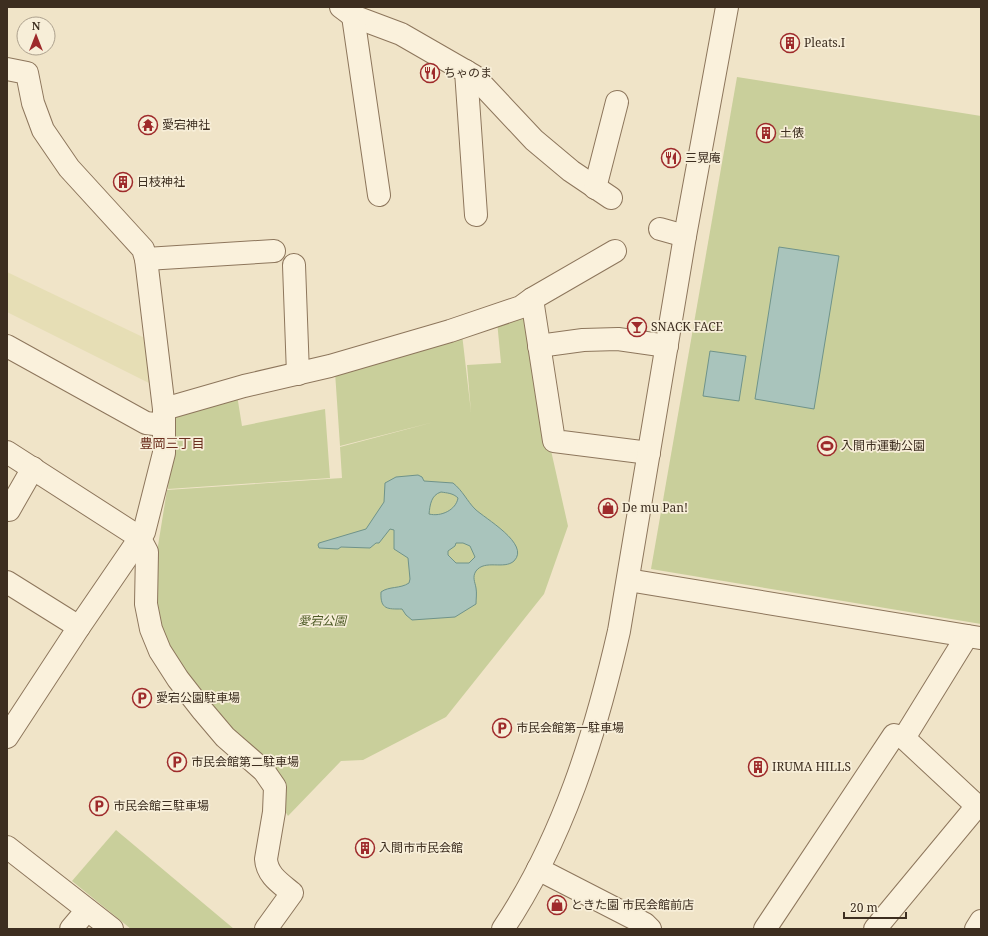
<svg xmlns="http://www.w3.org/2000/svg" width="988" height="936" font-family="'Noto Serif','Noto Sans JP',serif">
<rect width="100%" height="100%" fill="#f0e4c8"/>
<polygon fill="#e6deb5" points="7,272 149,340 155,386 7,312"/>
<g fill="#c9cf9b">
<polygon points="737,77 981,116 981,624 651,569"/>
<polygon points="523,312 550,446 568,526 544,594 446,717 363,760 341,761 288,816 254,759 184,670 155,622 151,589 167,490 342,478 340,447 434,422 340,446 335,372 462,334 471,412 467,365 501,363 497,321"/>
<polygon points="237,395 242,426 325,409 330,478 168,489 170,464 169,420 176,412"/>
<polygon points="116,830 234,929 131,929 72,881"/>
</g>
<g fill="#a9c4bc" stroke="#6f938a" fill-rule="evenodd">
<polygon points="779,247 839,256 814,409 755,399"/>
<polygon points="710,351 746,356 739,401 703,396"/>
<path d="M418 475 422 477 424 481 453 483C463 491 467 501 475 509 484 518 531 544 514 561 504 570 485 559 476 571 472 577 475 582 476 588 477 593 476 599 476 604L455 617 412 620 406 615 402 609C388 609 380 610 381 592 389 586 400 589 409 583L410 579 408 558 394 549V530L390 529 379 543H376L370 548 341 547 338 549 319 548 318 545 319 543 366 529 384 502 385 483 396 477ZM441 492C447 493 453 493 458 498 456 510 441 517 429 514 430 505 431 495 441 492ZM456 543H463L470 546 475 557 469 563H456L448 555V551L455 546Z"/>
</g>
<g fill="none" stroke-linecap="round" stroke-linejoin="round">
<defs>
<g id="minor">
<polyline points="341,7 353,16 401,34 474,76 534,140 571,171 611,198"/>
<polyline points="353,16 379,195"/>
<polyline points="7,69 27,73 33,103 43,130 69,168 143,249 146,259 164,409 164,453 144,532 79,627 7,737"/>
<polyline points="466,71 476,215"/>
<polyline points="595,188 617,102"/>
<polyline points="660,229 685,236"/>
<polyline points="146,259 274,251"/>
<polyline points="294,265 298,374"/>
<polyline points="532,299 554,441 649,453"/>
<polyline points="7,346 146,423 163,425"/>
<polyline points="539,346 583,340 618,339 667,346"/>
<polyline points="164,409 244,386 330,366 450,331 521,307 532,299 615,251"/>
<path d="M7 452 139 537 147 552 146 604 151 629 160 651 178 679 203 711 225 737 264 771 275 787 274 812 266 859C267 875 280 883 292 893L266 929"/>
<polyline points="9,510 33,468"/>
<polyline points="628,580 980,638"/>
<polyline points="7,582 79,627"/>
<polyline points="7,847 112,929"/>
<polyline points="538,869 645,924 650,929"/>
<polyline points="71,929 87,910"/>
<polyline points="765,929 894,735 904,738 967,636"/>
<polyline points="875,929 977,806 904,738"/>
<polyline points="976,929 981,921"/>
</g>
<path id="tertiary" d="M503 929C563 839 595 736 619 631L685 236 727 7"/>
</defs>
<use href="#minor" stroke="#8d765c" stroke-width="24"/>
<use href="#tertiary" stroke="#8d765c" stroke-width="24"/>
<use href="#minor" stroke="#faf1dc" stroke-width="22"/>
<use href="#tertiary" stroke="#faf1dc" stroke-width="22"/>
</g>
<defs>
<symbol id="building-ring" viewBox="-11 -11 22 22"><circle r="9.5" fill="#f7eed8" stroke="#9e2a2b" stroke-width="1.5"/><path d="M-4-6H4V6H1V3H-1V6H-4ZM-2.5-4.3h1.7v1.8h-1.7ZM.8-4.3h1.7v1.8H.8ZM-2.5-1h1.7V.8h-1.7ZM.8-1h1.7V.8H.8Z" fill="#9e2a2b"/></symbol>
<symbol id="restaurant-ring" viewBox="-11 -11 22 22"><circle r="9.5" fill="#f7eed8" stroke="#9e2a2b" stroke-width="1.5"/><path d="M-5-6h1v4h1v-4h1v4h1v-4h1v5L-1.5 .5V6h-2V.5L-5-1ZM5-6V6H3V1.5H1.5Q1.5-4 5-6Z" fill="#9e2a2b"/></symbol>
<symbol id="temple-ring" viewBox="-11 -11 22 22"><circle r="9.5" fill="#f7eed8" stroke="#9e2a2b" stroke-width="1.5"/><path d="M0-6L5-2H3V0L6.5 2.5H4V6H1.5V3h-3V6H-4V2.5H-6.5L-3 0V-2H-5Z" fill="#9e2a2b"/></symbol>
<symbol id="bar-ring" viewBox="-11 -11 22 22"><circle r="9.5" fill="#f7eed8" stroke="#9e2a2b" stroke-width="1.5"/><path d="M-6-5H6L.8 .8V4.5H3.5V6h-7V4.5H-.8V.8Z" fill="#9e2a2b"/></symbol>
<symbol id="stadium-ring" viewBox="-11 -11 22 22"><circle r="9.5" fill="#f7eed8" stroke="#9e2a2b" stroke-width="1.5"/><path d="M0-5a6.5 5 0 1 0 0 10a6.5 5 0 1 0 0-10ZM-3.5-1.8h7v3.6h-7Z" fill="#9e2a2b"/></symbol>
<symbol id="shop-ring" viewBox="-11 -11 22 22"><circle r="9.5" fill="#f7eed8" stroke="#9e2a2b" stroke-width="1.5"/><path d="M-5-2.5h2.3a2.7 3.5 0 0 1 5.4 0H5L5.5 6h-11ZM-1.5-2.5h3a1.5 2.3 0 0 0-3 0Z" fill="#9e2a2b"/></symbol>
<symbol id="parking-ring" viewBox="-11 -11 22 22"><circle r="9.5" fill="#f7eed8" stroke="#9e2a2b" stroke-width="1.5"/><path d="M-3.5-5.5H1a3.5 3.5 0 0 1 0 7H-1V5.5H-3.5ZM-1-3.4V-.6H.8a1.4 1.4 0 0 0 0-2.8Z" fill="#9e2a2b"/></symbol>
</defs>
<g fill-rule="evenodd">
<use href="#building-ring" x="779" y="32" width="22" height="22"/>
<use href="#restaurant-ring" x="419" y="62" width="22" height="22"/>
<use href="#temple-ring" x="137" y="114" width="22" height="22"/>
<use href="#building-ring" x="755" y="122" width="22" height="22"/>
<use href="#restaurant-ring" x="660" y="147" width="22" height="22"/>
<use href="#building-ring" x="112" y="171" width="22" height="22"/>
<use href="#bar-ring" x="626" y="316" width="22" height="22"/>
<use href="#stadium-ring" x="816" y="435" width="22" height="22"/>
<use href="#shop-ring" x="597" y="497" width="22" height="22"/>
<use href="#parking-ring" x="131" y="687" width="22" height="22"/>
<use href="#parking-ring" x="491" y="717" width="22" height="22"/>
<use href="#parking-ring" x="166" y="751" width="22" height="22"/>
<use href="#building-ring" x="747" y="756" width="22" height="22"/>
<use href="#parking-ring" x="88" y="795" width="22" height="22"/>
<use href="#building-ring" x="354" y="837" width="22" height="22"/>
<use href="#shop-ring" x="546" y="894" width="22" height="22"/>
</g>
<g text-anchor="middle" stroke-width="3.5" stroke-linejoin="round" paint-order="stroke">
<g font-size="12" fill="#3d2e20" stroke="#f7eed8" text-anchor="start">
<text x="804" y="47">Pleats.I</text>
<text x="444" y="77">ちゃのま</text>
<text x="162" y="129">愛宕神社</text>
<text x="780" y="137">土俵</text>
<text x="685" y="162">三晃庵</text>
<text x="137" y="186">日枝神社</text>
<text x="651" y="331">SNACK FACE</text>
<text x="841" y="450">入間市運動公園</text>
<text x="622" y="512">De mu Pan!</text>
<text x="156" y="702">愛宕公園駐車場</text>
<text x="516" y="732">市民会館第一駐車場</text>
<text x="191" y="766">市民会館第二駐車場</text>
<text x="772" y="771">IRUMA HILLS</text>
<text x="113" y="810">市民会館三駐車場</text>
<text x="379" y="852">入間市市民会館</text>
<text x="571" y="909">ときた園 市民会館前店</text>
</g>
<g font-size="12" font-style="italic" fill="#4d5a26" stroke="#f7eed8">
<text x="322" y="625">愛宕公園</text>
</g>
<g font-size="13" fill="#6b2e1e" stroke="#f7eed8">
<text x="172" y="448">豊岡三丁目</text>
</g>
</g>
<rect width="988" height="936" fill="none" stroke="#3d2e20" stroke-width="16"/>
<g transform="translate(36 36)"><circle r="19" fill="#f7eed8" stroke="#ada18e"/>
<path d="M0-3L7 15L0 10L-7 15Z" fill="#9e2a2b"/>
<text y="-6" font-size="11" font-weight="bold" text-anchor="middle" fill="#3d2e20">N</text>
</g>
<path d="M844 912v6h62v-6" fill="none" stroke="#3d2e20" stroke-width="2"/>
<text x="850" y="912" font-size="12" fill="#3d2e20" stroke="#f7eed8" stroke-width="3" paint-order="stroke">20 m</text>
</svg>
